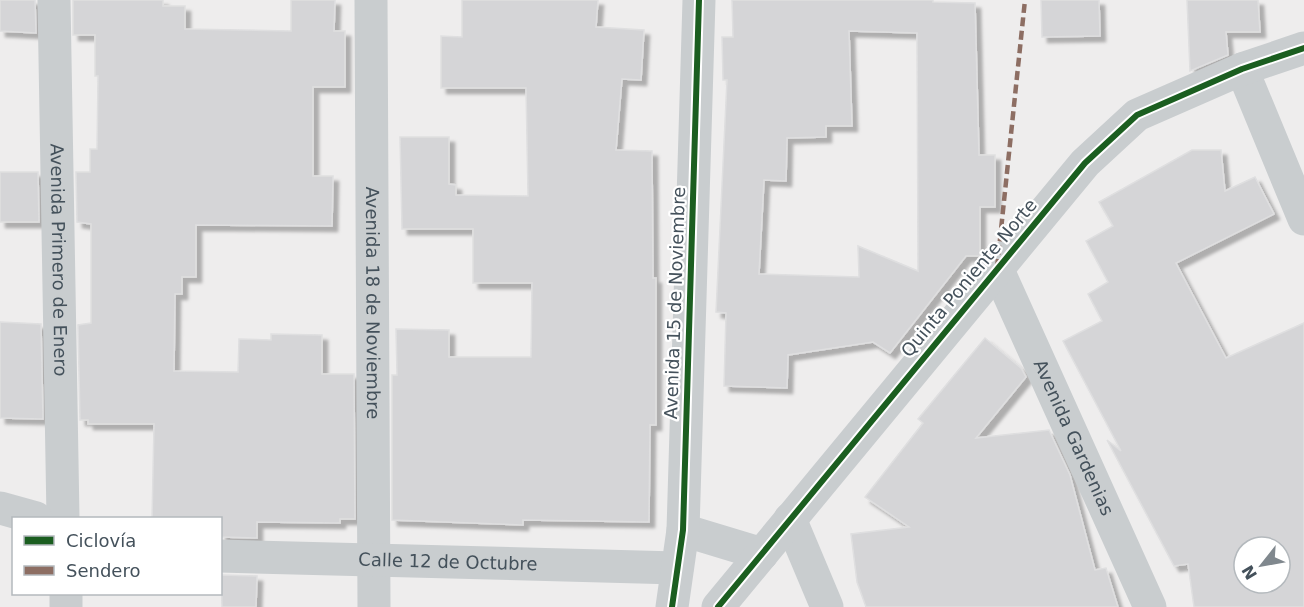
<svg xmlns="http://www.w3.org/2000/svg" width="1304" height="607" font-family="'DejaVu Sans',sans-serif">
<defs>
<filter id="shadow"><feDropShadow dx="5.5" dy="5.5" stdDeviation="1.5" flood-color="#0004"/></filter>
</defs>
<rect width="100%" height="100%" fill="#eeeded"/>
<g fill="#d5d5d7" stroke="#dfdfe0" stroke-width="1.5" fill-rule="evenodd" filter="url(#shadow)">
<polygon points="0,0 35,0 36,33 0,31"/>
<polygon points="73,0 163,0 163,6 185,6 185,29 291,31 291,0 335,0 334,31 345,31 345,87 313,87 313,176 333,176 332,226 196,225 196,277 182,277 182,294 175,294 174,371 238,372 239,339 271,340 271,334 322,335 322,374 354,374 355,519 340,519 340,523 257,522 257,538 221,537 220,519 152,519 154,424 88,424 88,420 80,420 78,325 91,323 91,224 77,222 76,172 90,172 90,149 97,149 98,76 95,76 95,35 73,35"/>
<polygon points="462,0 598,0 596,27 644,30 641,80 622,79 616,150 652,151 653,278 656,278 656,425 650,425 649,522 523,520 523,525 392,520 392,375 397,375 396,329 449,330 449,357 531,357 532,283 473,283 473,229 402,229 400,137 449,137 449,184 456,185 456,195 528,196 526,88 441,88 441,36 462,37"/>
<path d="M732 0H933V2L975 3 979 155H995V207H980V256H966L890 353 873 342 788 355 787 388 724 386 726 313 716 312 727 80H723L722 37H733ZM849 31 917 33 918 271 858 246 859 277 759 274 764 180 786 181 787 138 826 137V126H852Z"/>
<polygon points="1041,0 1099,0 1100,36 1042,37"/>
<polygon points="1187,0 1258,0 1260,32 1226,32 1228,55 1190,71"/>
<path d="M1192 150H1221L1225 191 1255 177 1274 214 1176 263 1226 358 1304 323V607H1194L1188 564 1174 566 1107 440 1121 451 1063 341 1102 321 1088 294 1108 282 1086 241 1113 226 1099 202ZM1244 547H1280V583H1244Z"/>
<polygon points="0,172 38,172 39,222 0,222"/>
<polygon points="0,322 41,324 43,419 0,418"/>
<polygon points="985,338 1021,368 1026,377 976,438 1049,430 1070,475 1095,570 1106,568 1118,607 866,607 857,582 851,534 909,527 865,497 923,423 918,419"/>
<polygon points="221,575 257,576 256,607 222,607"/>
</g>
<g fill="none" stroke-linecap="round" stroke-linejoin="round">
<g stroke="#c9cdcf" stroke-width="33">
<path id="s1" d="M54 0 63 518"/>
<path id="s2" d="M371 0 374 607"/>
<polyline points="1242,69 1304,219"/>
<path id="s3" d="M997 268 1150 607"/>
<polyline points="0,508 36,518"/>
<polyline points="790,519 827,607"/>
<polyline points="683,530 762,554"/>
<path id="s4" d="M220 556 677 568"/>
<polyline points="66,594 66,607"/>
<polyline points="672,607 683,530 699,0"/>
</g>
<polyline stroke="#c9cdcf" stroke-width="33" points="718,607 1085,163 1137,115 1242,69 1304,48"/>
<polyline stroke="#8d6e63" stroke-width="4.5" stroke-dasharray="9 4.5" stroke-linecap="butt" points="997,268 1025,0"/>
<defs>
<g id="cycleway">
<polyline points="672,607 683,530 699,0"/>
<polyline points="718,607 1085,163 1137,115 1242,69 1304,48"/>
</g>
</defs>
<use href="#cycleway" stroke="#fff" stroke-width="10"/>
<use href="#cycleway" stroke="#1b5e20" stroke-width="6"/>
</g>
<g text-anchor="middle" stroke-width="4.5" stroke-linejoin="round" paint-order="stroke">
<g font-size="18" fill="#44515b" stroke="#fff">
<text dy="6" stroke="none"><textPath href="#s1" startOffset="260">Avenida Primero de Enero</textPath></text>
<text transform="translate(969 278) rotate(-50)" y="6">Quinta Poniente Norte</text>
<text transform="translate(675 303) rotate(-88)" y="6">Avenida 15 de Noviembre</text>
<text dy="6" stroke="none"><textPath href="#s2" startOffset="303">Avenida 18 de Noviembre</textPath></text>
<text dy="6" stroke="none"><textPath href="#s3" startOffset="186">Avenida Gardenias</textPath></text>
<text dy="6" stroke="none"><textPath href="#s4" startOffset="228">Calle 12 de Octubre</textPath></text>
</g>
</g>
<rect x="12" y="517" width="210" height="78" fill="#ffffff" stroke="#b4b9bd" stroke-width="1.5"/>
<rect x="24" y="536" width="30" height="9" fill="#1b5e20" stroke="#b4b9bd" stroke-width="1.5"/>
<text x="66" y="547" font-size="18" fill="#44515b">Ciclovía</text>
<rect x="24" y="566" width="30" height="9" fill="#8d6e63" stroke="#b4b9bd" stroke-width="1.5"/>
<text x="66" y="577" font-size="18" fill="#44515b">Sendero</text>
<g transform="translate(1262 565) rotate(239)"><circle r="28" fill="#ffffff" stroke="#b4b9bd" stroke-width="1.5"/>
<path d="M0-4.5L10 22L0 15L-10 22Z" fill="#80888e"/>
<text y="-9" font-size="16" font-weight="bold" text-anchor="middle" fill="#44515b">N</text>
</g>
</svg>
